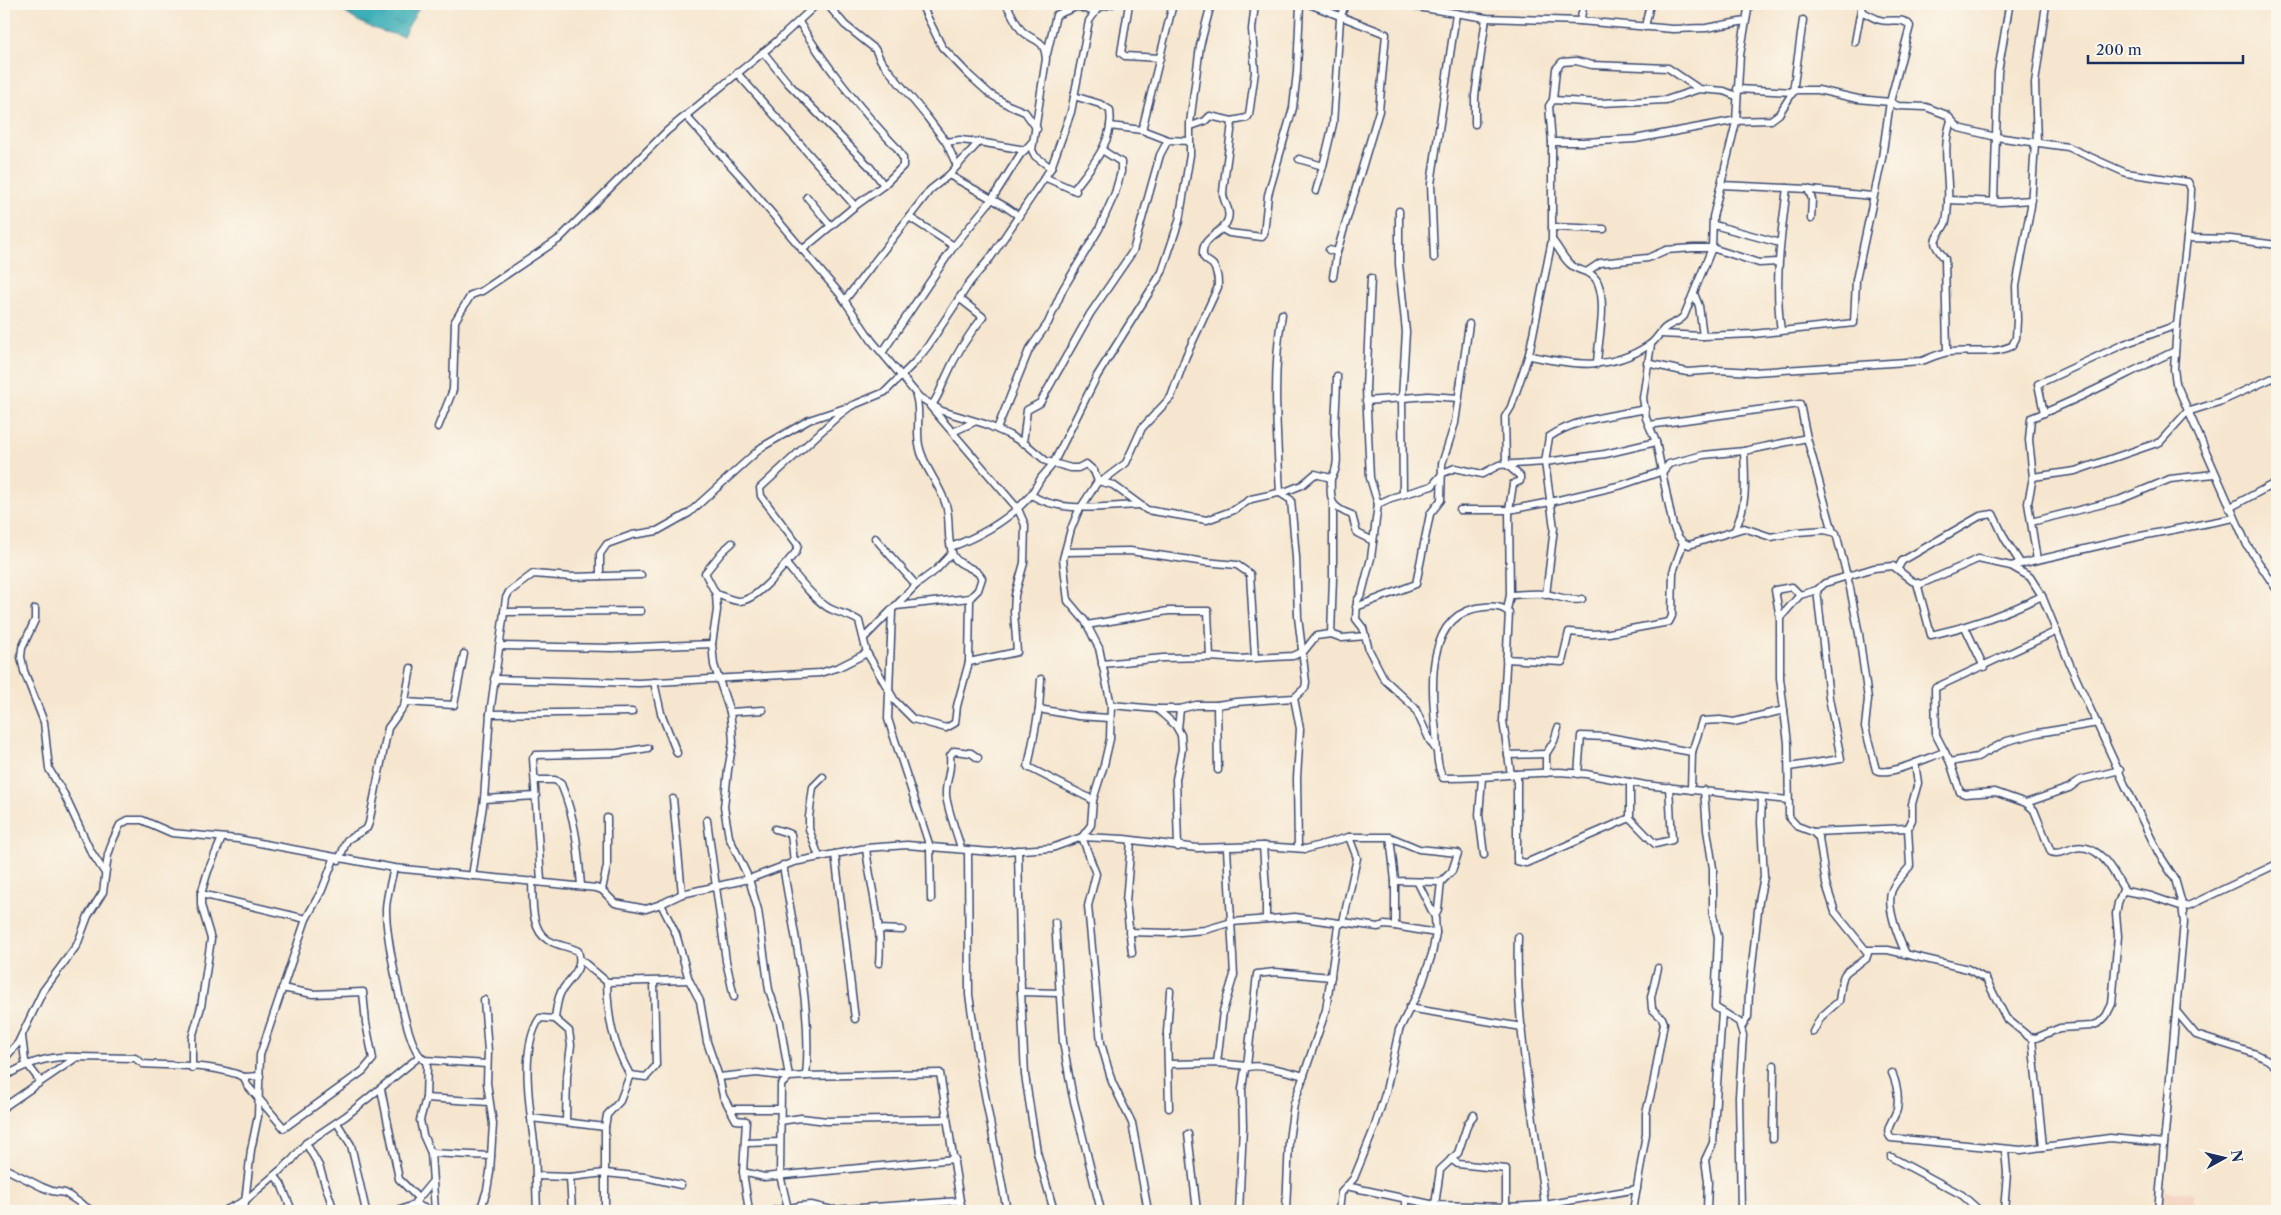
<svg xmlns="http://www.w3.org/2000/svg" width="2281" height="1215" font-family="'Libre Caslon Text',serif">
<defs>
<pattern id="water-ripples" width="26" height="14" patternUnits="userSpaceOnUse" patternTransform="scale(1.25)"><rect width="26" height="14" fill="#3eafb7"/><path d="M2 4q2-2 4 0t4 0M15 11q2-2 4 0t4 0" fill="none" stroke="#338f98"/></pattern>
</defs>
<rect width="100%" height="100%" fill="#fbf7ec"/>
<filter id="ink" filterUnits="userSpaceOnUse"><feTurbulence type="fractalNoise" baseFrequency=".02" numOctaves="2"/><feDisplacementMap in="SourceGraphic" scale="10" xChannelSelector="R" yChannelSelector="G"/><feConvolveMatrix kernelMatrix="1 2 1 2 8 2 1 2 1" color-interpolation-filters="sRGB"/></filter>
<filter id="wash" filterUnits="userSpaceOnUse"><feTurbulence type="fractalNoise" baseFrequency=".0096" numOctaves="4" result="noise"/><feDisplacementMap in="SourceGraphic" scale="20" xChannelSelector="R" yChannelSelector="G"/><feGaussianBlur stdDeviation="1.12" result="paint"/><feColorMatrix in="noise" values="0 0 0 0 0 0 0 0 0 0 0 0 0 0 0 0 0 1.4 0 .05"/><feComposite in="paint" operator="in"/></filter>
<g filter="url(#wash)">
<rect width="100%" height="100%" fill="#f6e6cf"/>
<polygon fill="#f4d3c0" points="2162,1191 2194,1193 2193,1203 2182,1202 2181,1211 2161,1211"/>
<path fill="url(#water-ripples)" stroke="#2c6f8a" d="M334 4H421L403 36C377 32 354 22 334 4Z"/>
</g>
<g filter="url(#ink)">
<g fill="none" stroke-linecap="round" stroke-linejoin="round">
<defs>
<g id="street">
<polyline points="827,4 845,25 875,49 881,61 927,117 946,142 960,140 979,142 949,175 930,190 845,300"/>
<polyline points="921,4 942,47 970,76 990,94 1008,105 1025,112 1037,129"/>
<path d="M1006 4C1011 12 1016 24 1022 31 1035 43 1044 37 1046 59L1032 150 1035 156 1051 168"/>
<polyline points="1129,4 1121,53 1125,56 1160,58"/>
<polyline points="1309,4 1386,34 1379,111 1337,252 1333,277"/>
<polyline points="1413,4 1417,7 1486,18 1580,21 1673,29 1706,28 1745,21"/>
<polyline points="1073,5 1094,12"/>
<polyline points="1580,21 1584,4"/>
<path d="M799 22C827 68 860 109 897 148L903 158V166L884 185 855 206"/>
<polyline points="1645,27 1650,4"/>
<polyline points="1855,42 1862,4"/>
<polyline points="763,52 788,83 870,167 884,185"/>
<polyline points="1047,54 1056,15 1076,7"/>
<polyline points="737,73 855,206 802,250"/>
<polyline points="1737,89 1793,92 1803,20"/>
<polyline points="1553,100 1556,69 1562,62 1576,61 1592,65 1668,68 1699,89"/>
<path d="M686 116 742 178 840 294 872 341 919 397 942 411 985 424 1009 435 1027 445 1046 461 1071 468H1078L1086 464 1094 471 1098 481 1113 485 1147 510 1207 520 1234 510 1251 499 1287 491 1302 485 1315 474 1331 478C1341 466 1335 446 1335 432 1335 414 1337 395 1337 376"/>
<polyline points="1232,121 1247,118 1249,115 1255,72 1252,29 1255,4"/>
<polyline points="1475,124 1475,96 1486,18"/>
<polyline points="1110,126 1142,130 1168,140 1189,141"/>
<polyline points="1142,130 1173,4"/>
<polyline points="946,142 957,166"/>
<polyline points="979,142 1025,150"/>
<polyline points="1552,142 1549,106 1553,100 1601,103 1666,100 1699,89 1724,91 1736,96"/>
<polyline points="2037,143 2035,83 2046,4"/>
<polyline points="1299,159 1323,166 1333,124 1340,19 1345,4"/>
<polyline points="949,175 1006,207 1019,216"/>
<path d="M1044 177 1076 191 1075 188C1092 166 1115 140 1110 110L1100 104 1074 96"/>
<polyline points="1721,185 1808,189 1812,199 1811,219"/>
<polyline points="1810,190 1872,196"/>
<polyline points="1316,191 1323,166"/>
<polyline points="807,197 831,226"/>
<polyline points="1948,200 2001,202 2032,200"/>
<polyline points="1994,200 1998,72 2009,7"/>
<polyline points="1399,211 1399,264 1406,332 1402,398 1403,494"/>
<polyline points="909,217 954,246"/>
<polyline points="1714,225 1780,243"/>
<polyline points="1552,227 1604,229"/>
<polyline points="1222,229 1229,233 1262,237 1264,234 1268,195 1293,108 1297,72 1300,4"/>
<polyline points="2187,238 2231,239 2277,245"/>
<path d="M1552 240C1559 248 1563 258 1570 264 1579 273 1592 269 1598 283 1607 305 1598 340 1597 364"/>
<polyline points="1329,250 1337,252"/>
<polyline points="1434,258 1431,184 1456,14"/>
<polyline points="1588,271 1600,263 1648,258 1666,250 1693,248 1712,248 1759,263 1778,262"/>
<polyline points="1371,278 1366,388 1370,478 1378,504"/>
<polyline points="1694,293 1699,306 1703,336"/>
<path d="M1781 331C1774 282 1781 236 1787 188"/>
<path d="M1660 334 1703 336 1753 334 1854 323 1856 280 1882 158 1890 102 1910 26C1903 16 1890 23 1880 20 1873 18 1867 14 1861 11"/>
<path d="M1651 344 1643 398 1646 418 1656 442 1673 526C1677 534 1679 542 1689 545L1744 528 1771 537 1797 532 1825 530 1836 533 1850 588 1859 634 1868 699 1865 727 1876 770C1889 777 1930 756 1945 752"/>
<path d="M1947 352 1945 259C1931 241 1933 243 1944 226 1948 221 1947 210 1948 203 1950 175 1941 149 1951 121"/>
<polyline points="882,353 954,246 992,199 1020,155 1033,141"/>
<path d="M1529 354 1531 356C1574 365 1610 371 1649 345 1656 341 1659 333 1665 328 1671 323 1678 323 1684 316L1712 248 1713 217 1736 122 1740 55 1749 4"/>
<path d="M1647 363 1687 372 1717 370 1754 372 1922 361C1930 358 1940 353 1949 352 1971 350 1991 355 2012 346L2016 338 2017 320 2016 286 2031 206 2035 143"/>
<polyline points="1366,401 1428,396 1459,398"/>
<path d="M932 405C939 396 941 387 946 377 955 356 969 334 983 317L959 298"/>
<polyline points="930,406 1018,509 1025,525 1024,563 1015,595 1014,612 1017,652 969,662"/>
<polyline points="2044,413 2038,384 2124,344 2177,325"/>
<polyline points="1649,425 1800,404 1807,438 1833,532"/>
<polyline points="438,427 453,390 455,321 471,295 482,291 559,239 667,131 777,41 817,4"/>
<polyline points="997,429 1029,350 1048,323 1063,289 1099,229 1115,193 1121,172 1121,162 1102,150"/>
<polyline points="953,432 974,422"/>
<polyline points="1023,443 1027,410 1040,403 1090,314 1133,251 1160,155 1168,140"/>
<polyline points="2033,477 2075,471 2160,442 2187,412 2222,401 2277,376"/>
<path d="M1331 478C1330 502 1330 507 1352 515L1357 533 1373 541"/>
<polyline points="1098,481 1078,512 1071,529 1063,559 1068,601 1085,621 1099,648 1111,705 1110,739 1104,765 1093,800 1091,825 1082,837 1096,874 1088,906 1101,1043 1112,1082 1132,1123 1148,1211"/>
<path d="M1102 481 1126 463 1142 428 1171 397 1186 356 1218 287C1218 280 1218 272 1213 265 1210 261 1204 261 1203 255 1201 236 1224 234 1228 219 1231 208 1223 203 1223 193 1225 169 1230 145 1232 121L1210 116 1205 121 1191 126"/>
<polyline points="1031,495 1041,478 1053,464 1097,376 1162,272 1179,221 1190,155 1190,123 1200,46 1211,4"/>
<polyline points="2229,508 2277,482"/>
<polyline points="1460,510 1509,510 1550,502 1622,485 1663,471 1669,464 1703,455 1744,451 1807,438"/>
<polyline points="2031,522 2119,500 2170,479 2214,474"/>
<path d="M1735 530C1748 502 1745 481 1744 451"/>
<polyline points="875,538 916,585"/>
<path d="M951 547C980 536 1010 519 1031 495 1062 514 1104 506 1139 505"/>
<polyline points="1065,552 1130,551 1205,562 1237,565 1250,574 1255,658"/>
<path d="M2037 560 2028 503 2033 477 2029 440 2031 418C2081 399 2127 373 2175 351"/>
<path d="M786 564C799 579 811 596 827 607 836 613 849 614 859 621L867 653 895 701 913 719 946 728 955 723 957 706 969 662 970 598 978 590 982 578C976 566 958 567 953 555 946 540 951 521 946 505 940 484 923 467 919 445 916 429 921 412 916 396"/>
<polyline points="2011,566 2141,536 2234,518"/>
<polyline points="1898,568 1902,561 1980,516 1993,514 2005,539 2021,564"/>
<polyline points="600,576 600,554 607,544 632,535 657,531 689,513 762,447 809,420 845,408"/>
<path d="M1917 583 1931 635C1972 626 2005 614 2042 596"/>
<path d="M716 594C723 596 732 601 739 601 758 601 784 565 796 552L798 545 761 496 760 488 839 415 851 406 885 392 915 362 928 346 970 282 991 257 1051 168 1071 112 1089 21 1098 8 1112 4"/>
<path d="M1512 595C1523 594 1534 593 1545 594 1558 596 1570 602 1582 599"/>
<path d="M1546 595 1554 528 1545 462 1549 437C1577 418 1613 416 1645 409"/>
<polyline points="896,606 970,598"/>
<polyline points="1356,607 1416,584 1430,514 1441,500 1442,464 1455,423 1469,324"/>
<polyline points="35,609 35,620 22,648 21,657 24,671 44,722 49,769 64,794 90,850 105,873"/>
<polyline points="1507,610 1510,595 1509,510 1513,484 1520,481 1520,476 1506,464 1505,417 1511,407 1529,354 1552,240 1552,142 1584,142 1635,139 1732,121 1771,120 1779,114 1793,92 1797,90 1818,90 1858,99 1890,102 1898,106 1926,107 1947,115 1959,128 1996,137 2068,147 2126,173 2188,182 2191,189 2190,211 2177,325 2174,369 2176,383 2247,545 2277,590"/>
<polyline points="892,611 888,719 930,847 931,899"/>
<polyline points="504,612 641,611"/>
<polyline points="1780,618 1775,590 1792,587 1800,595"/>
<polyline points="1087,625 1168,611 1208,611 1210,657"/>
<polyline points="1965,627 1984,667"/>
<path d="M2057 631 1935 688 1936 735 1950 762 1960 792 1965 794 1995 792 2026 803 2034 810 2051 852C2059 855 2067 850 2074 848 2101 842 2114 874 2125 891L2151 896 2183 907 2190 905 2277 864"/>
<polyline points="1331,634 1333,578 1333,505"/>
<polyline points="864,638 916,585 936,570 952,553"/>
<polyline points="499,646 613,648 712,644"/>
<polyline points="1506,659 1562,662 1569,632 1592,634 1609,633 1669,622 1672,616 1673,572 1683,543"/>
<polyline points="1102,664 1163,658 1210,657 1239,659 1293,656 1304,651 1316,636 1331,634 1342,638 1366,636"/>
<polyline points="494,679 639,683 820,673 839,667 867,653"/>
<polyline points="1041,679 1039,709 1028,767 1093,800"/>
<polyline points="654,682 661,713 677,753"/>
<polyline points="1294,698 1300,729 1297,778 1298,848"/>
<polyline points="405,702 454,705 464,654"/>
<polyline points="1111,705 1157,709 1176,726 1181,735 1182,749 1176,779 1178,847"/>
<polyline points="1217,705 1218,770"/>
<polyline points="1039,709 1078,716 1109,718"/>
<path d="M1157 709H1180L1196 705H1217L1236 702 1294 698 1305 688 1306 682 1298 617 1296 557 1291 500 1280 493C1277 434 1272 373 1282 314"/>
<polyline points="730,712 763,710"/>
<polyline points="490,714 632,712"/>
<polyline points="1178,729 1180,709"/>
<polyline points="1437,751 1430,741 1415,708 1384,679 1369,650 1363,628 1356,619 1357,601 1362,593 1371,558 1378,504 1391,498 1432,486 1443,473 1455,468 1482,474 1499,465 1545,462 1605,454 1656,442"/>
<polyline points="1508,755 1546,754"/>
<polyline points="1950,762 1977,757 2007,741 2038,733 2098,723"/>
<polyline points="1789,767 1841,759 1829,698 1817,590"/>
<polyline points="1546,773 1546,754 1554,741 1558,728"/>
<polyline points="1517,774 1517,861 1526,863 1630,818"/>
<polyline points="1578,774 1581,736 1608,737 1692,752"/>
<path d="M1511 775 1503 721 1509 613C1503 606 1492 606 1484 607 1424 612 1431 690 1436 732 1437 746 1436 766 1443 778 1468 778 1492 777 1517 774L1559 772 1586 774 1645 785 1788 800"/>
<polyline points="1482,778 1479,815 1484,855"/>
<path d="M535 780H555L561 784C576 820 578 848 581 886"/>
<polyline points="1630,782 1630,818 1655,844 1672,840 1669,787"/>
<polyline points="1691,790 1692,752 1702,721 1720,720 1734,722 1784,710"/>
<polyline points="1704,790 1707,830 1713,868 1713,915 1718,937 1715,1007 1739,1022 1743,1035 1739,1097 1741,1211"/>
<polyline points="484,799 536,796"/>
<polyline points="673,799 682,894"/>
<polyline points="2026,803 2069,788 2080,780 2120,770"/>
<polyline points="707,820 726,961 734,997"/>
<polyline points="775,829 791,834 794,862"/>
<polyline points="1813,832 1908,828"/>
<polyline points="1131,841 1126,902 1132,953"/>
<polyline points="1263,846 1266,889 1266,919"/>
<path d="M866 848C870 886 883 925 879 963"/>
<path d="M961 848C957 834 947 808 946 795 945 781 952 773 950 756L954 751 971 753 978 758"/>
<polyline points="968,850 969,995 981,1074 1007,1211"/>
<polyline points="1018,850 1021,992 1025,1075 1037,1152 1054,1211"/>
<polyline points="835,854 855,1019"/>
<polyline points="819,857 809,829 809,817 813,787 823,777"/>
<polyline points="339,860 347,840 367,828 369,823 388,728 404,706 411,668"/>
<path d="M783 865C793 931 813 1009 806 1076"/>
<path d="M394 868C391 882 386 897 386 910 386 936 405 1039 420 1056"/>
<polyline points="472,876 484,799 490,714 506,598 509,592 533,574 572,577 641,575"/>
<path d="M532 881C533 899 530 930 548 940 558 946 568 946 578 951 584 970 570 977 561 992 557 1000 556 1010 555 1019L540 1018C518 1050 531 1114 535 1150 536 1170 536 1191 537 1211"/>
<polyline points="541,881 533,758 536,755 617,753 648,748"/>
<polyline points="602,890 607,866 607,818"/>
<polyline points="201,894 306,919"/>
<polyline points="661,904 676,934 689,980 700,1001 707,1042 719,1077 723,1096 736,1120 746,1121 743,1172 749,1211"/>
<polyline points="1435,917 1438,909 1441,882"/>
<polyline points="1055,922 1063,1042 1072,1093 1101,1211"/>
<polyline points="1343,922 1357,858 1349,837"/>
<polyline points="1395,926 1436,933"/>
<polyline points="878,929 902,930"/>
<polyline points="1129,932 1168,933 1205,930 1232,922 1295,917 1339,923"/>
<path d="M1518 937C1515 1026 1534 1117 1545 1205"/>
<polyline points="1866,950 1888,950 1968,969 1986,979 2006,1018 2029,1037 2036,1038 2060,1028 2091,1026 2099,1023 2106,1016 2112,1004 2118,936 2116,914 2118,903 2123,890"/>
<path d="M1906 954C1899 939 1884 903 1893 888 1897 880 1905 873 1910 866L1908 828 1912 820V804L1918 783 1915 763"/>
<polyline points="581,960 607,982 689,980"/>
<polyline points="1021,992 1059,993"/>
<polyline points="1409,1008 1522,1027"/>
<polyline points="2176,1011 2196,1035 2256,1054 2268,1060 2277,1068"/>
<polyline points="555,1019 569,1031 571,1045 567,1076 566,1121"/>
<polyline points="1741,1028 1748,1017 1749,993 1759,901 1764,877 1761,822 1762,798"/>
<path d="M1813 1032 1821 1017 1839 1001C1844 970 1839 976 1866 959L1868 953 1835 912 1826 884 1819 838 1813 832 1797 826 1789 817 1788 743 1780 678V618L1800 595 1817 590 1825 583 1874 568 1893 566 1912 581 1921 584 1978 559 2011 566 2030 577 2042 596 2071 667 2125 785 2159 854 2175 879 2182 904 2184 922 2158 1211"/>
<polyline points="22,1036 25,1061 40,1081"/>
<polyline points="2032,1038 2043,1147"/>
<polyline points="4,1059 18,1043 43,991 77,945 88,916 103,892 108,855 113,840 120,825 128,820 142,820 172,833 238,839 394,868 596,888 602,890 615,903 646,909 661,904 682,894 749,879 794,862 866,848 907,845 991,852 1052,848 1082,837 1124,839 1197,848 1263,846 1306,849 1349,837 1390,837 1395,881 1441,882 1452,871 1458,853 1419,849 1390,837"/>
<polyline points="424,1060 487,1064"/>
<polyline points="1217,1063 1223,1011 1234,975 1227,849"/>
<polyline points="1170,1064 1217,1063 1247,1066 1257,974 1275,972 1331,977"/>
<polyline points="192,1068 192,1038 201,1007 211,939 201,905 201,894 208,871 222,838"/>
<path d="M1892 1073C1897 1084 1899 1097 1897 1109 1895 1119 1883 1129 1891 1138L2021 1150 2110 1138 2164 1143"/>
<polyline points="630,1075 646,1077 656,1066 654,982"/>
<path d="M4 1077C26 1063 50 1055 77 1057"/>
<polyline points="244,1077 260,1076"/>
<polyline points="719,1077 757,1073 789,1077 780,1022 769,990 758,910 749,879 729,837 724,807 728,770 733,742 732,728 730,712 714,665 712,644 717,610 716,594 705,573 722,552 732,543"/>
<polyline points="381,1089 399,1179 418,1198"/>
<polyline points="426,1098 489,1102"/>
<path d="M4 1107 77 1057 135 1058 143 1064C175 1066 214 1064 244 1077L247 1085 284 1128 363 1071 373 1059 366 1023 363 992 313 994 282 988"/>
<polyline points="1169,1108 1167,1032 1170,991"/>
<polyline points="730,1109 780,1109"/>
<polyline points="531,1118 605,1127"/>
<polyline points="780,1121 801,1118 827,1121 947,1119"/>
<polyline points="337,1123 351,1145 366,1211"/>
<polyline points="1188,1134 1197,1211"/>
<polyline points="1773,1139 1774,1065"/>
<polyline points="306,1143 319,1166 334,1211"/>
<polyline points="746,1143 779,1142"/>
<polyline points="431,1153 491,1156"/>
<polyline points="1891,1157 1962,1195 1980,1211"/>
<polyline points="1451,1159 1458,1164 1506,1169 1506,1207"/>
<polyline points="4,1168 42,1187 52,1191 65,1193 92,1211"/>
<polyline points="743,1172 764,1177 955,1159"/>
<polyline points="275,1176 281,1184 292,1211"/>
<polyline points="536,1176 570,1177 605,1173 645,1177 681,1185"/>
<polyline points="570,1177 572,1211"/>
<polyline points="1346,1186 1435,1205 1506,1207 1545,1205 1637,1189"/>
<polyline points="1406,1199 1406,1211"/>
<polyline points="415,1202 419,1206 432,1211"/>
<polyline points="1435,1205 1440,1170 1458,1153 1468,1123 1474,1115"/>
<polyline points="788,1209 780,1175 781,1085 789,1077 806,1076 940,1073 960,1201"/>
<polyline points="224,1211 246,1200 292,1160 306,1143 346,1116 420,1056 426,1062 427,1066 426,1098 420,1120 423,1135 431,1153 435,1211"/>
<polyline points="244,1211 251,1150 258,1116 260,1055 306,919 322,890 334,859"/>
<polyline points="398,1211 413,1205 432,1182"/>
<polyline points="480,1211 487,1190 490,1172 493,1124 487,1083 488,1051 484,1000"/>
<path d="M605 1211V1127L607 1115 620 1101 630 1075C612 1042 608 1019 607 982"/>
<polyline points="773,1211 800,1206 811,1205 832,1210 960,1201 963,1211"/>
<path d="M1239 1211 1243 1127 1242 1089 1245 1069C1253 1061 1293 1073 1304 1076"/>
<polyline points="1286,1211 1289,1140 1294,1104 1326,1010 1338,926 1343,922 1378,927 1384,925 1395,926 1395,881"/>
<polyline points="1339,1211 1341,1193 1354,1178 1374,1129 1386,1091 1399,1030 1422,984 1432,954 1436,933 1435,917 1418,883"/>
<polyline points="1633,1211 1646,1134 1646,1113 1653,1085 1664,1023 1662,1018 1652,1009 1651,997 1658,968"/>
<polyline points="1707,1211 1708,1181 1705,1160 1713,1143 1722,1012"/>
<polyline points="2004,1211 2007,1173 2005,1150"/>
</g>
</defs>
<use href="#street" stroke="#3c4a6f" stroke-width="9"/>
<use href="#street" stroke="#fff" stroke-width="6"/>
</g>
</g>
<rect width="2281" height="1215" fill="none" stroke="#fbf7ec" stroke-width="20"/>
<g transform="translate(2224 1158) rotate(82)" stroke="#fbf7ec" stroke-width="4" paint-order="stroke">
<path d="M0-4L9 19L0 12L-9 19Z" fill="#1b2f5e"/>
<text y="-8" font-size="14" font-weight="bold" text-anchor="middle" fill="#1b2f5e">N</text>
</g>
<path d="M2088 55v8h155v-8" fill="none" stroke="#1b2f5e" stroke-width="2.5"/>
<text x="2096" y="55" font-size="15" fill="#1b2f5e" stroke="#fbf7ec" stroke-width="4" paint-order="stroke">200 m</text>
</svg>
